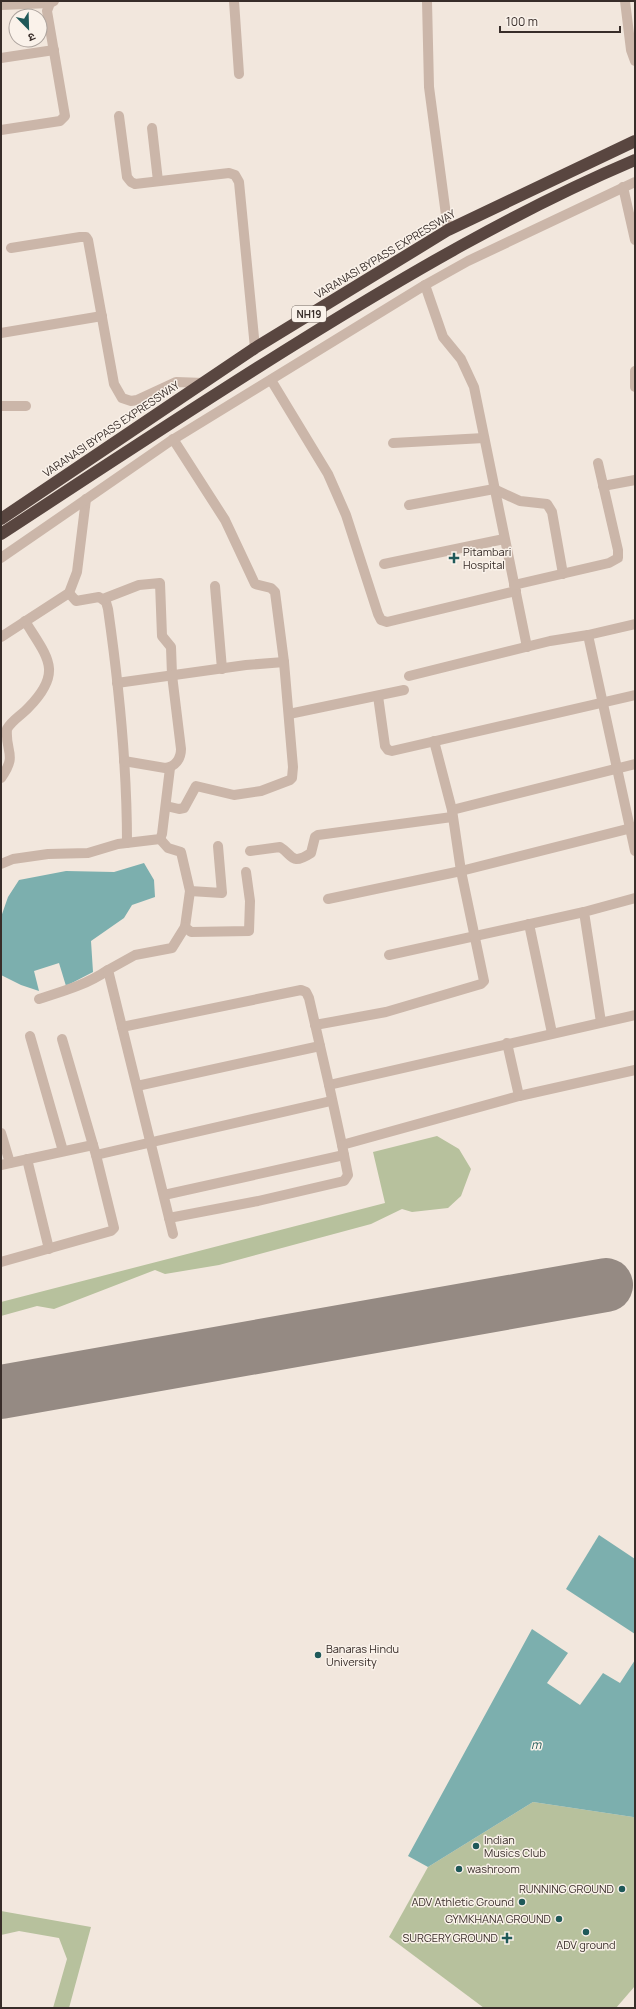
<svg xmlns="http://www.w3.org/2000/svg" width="636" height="2009" font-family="Manrope,'Noto Sans Devanagari',sans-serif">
<rect width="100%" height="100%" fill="#f2e7dd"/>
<g fill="#b7c19d">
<polygon points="437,1136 459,1149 471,1169 461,1196 448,1208 412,1212 402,1209 371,1224 219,1265 165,1274 155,1270 54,1309 37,1306 1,1316 1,1302 385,1203 373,1152"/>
<polygon points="533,1802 633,1817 635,1819 635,1986 616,2008 484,2008 389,1937 428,1867"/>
<polygon points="1,1911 91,1927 69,2008 53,2008 67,1959 59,1938 19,1931 1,1935"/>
</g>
<g fill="#7cafae">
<polygon points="144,863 154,880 155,897 132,905 124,918 91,941 93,972 66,986 59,963 34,971 39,991 21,985 1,975 1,917 8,897 19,880 66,871 114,872"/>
<polygon points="599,1535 635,1559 635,1634 566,1589"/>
<polygon points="532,1629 568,1653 547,1683 580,1705 603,1673 620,1683 635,1660 635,1819 633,1817 533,1802 428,1867 408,1856"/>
</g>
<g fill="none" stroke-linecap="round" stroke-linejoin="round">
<polyline stroke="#958a83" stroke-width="54" points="1,1392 606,1285"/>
<g stroke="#cbb6a9" stroke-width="10">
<polyline points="234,1 239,74"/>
<polyline points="427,1 429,87 448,230"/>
<polyline points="625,1 631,50 635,61"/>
<polyline points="1,5 50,3"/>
<polyline points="1,58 54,50"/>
<polyline points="119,116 127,177 131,182 135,184 229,173 235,175 239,182 255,348"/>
<polyline points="152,128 158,181"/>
<polyline points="1,130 60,121 65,116 47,11 50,3 54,1"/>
<polyline points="623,187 635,240"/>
<polyline points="11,248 80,237 86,237 88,240 114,384 122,398 131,401 137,400 176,382 204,383"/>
<polyline points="425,285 443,337 461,359 474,387 527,647"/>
<polyline points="1,333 102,316"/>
<polyline points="635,371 635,387"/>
<polyline points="271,380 328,474 346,515 378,614 381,620 387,622 516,591"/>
<polyline points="1,406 26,406"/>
<polyline points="173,439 225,520 255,584 271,588 275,592 284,662"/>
<polyline points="393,443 484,438"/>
<polyline points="603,486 635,480"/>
<path d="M86 499 77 572 69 593 76 601 99 597 106 602 108 609C119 686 127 765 127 843"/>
<polyline points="409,505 494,489 520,501 547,504 552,512 563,574"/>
<polyline points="1,558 169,442 425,285 468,261 635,182"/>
<polyline points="384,564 504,539"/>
<polyline points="514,585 609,563 618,558 618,550 598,463"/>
<polyline points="215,586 222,669"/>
<path d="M103 599 139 585 160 583 162 636 171 647 172 675 181 749C181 759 175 767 165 768L124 761"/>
<polyline points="588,635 635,624"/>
<polyline points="1,637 69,593"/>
<polyline points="409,676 550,641 588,635 635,851"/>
<polyline points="117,683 246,665 284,662 293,767 292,778 290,780 261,791 234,795 196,786 184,808 179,809 166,806"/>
<polyline points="378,696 385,746 388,750 392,751 635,695"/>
<polyline points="289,714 404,690"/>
<polyline points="434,741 452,810"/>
<path d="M1 778C18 754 5 753 7 729 12 720 22 715 29 707 64 671 47 657 25 621"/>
<polyline points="160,839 168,848 181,852 190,891 185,927 191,932 249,931 250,901 246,872"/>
<path d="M250 851 280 847C293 855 291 866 311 853L315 837 318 835 452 817"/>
<polyline points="1,864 13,859 48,854 88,853 118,844 160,839 162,834 170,768"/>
<polyline points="190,891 222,893 218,846"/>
<polyline points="328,899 461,871 635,827"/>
<polyline points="529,924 552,1033"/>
<polyline points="389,955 584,912"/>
<path d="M39 999C64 991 86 985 108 970"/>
<polyline points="635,1015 329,1085 342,1145 519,1096 635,1070"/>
<polyline points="601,1022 584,912 635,898"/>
<polyline points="315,1025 386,1012 481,984 484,981 461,871 452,810 635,764"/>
<polyline points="122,1027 108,970 135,955 172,948 185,927"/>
<polyline points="30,1036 63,1151"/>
<polyline points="62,1039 93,1145"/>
<polyline points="507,1043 519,1096"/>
<polyline points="137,1086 320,1046"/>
<polyline points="1,1133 10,1163"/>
<polyline points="27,1159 49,1249"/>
<polyline points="1,1165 93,1145 96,1155 331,1101"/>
<polyline points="164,1195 344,1155"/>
<polyline points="169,1218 258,1201 344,1181 348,1175 342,1145"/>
<polyline points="173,1234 122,1027 301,990 306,992 309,998 329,1085"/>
<polyline points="1,1262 111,1231 114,1228 96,1155"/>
</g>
<g stroke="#594640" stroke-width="12">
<polyline points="1,519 255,348 448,230 635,141"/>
<path d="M1 534C99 470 197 405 297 343 405 276 517 210 635 160"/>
</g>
</g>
<g fill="#1f5959" stroke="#faf2ea" stroke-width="1.5">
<path d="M452 552h4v4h4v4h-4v4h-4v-4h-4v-4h4z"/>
<circle cx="318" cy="1655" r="4"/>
<circle cx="476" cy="1846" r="4"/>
<circle cx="459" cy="1869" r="4"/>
<circle cx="622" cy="1889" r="4"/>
<circle cx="522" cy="1902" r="4"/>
<circle cx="559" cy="1919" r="4"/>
<circle cx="586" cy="1932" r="4"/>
<path d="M505 1932h4v4h4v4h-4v4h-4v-4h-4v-4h4z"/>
</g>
<g text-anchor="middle" stroke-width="3" stroke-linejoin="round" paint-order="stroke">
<rect fill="#faf2ea" stroke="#726863" stroke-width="1" x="292" y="306" width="34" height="16" rx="3"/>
<g font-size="10" font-weight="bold" fill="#382d29">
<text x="309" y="318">NH19</text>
</g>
<g font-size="11" fill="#382d29" stroke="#faf2ea">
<text transform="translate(385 254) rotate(-31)" y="4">VARANASI BYPASS EXPRESSWAY</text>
<text transform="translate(111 429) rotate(-34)" y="4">VARANASI BYPASS EXPRESSWAY</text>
</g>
<g font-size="11" fill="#382d29" stroke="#faf2ea" text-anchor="start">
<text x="463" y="556">Pitambari<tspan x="463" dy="13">Hospital</tspan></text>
<text x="326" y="1653">Banaras Hindu<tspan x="326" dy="13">University</tspan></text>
<text x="484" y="1844">Indian<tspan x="484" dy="13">Musics Club</tspan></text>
<text x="467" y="1873">washroom</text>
<text x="614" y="1893" text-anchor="end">RUNNING GROUND</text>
<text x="514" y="1906" text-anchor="end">ADV Athletic Ground</text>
<text x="551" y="1923" text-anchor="end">GYMKHANA GROUND</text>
<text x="498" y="1942" text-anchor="end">SURGERY GROUND</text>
<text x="586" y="1949" text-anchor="middle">ADV ground</text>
</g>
<g font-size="12" font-style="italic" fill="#1f5959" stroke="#faf2ea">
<text x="536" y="1749">m</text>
</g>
</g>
<rect width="636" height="2009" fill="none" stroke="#382d29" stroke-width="4"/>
<g transform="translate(28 28) rotate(157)"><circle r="19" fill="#faf2ea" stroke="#aca39d"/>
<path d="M0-3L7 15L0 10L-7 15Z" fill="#1f5959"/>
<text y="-6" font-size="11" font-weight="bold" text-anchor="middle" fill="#382d29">उ</text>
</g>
<path d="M500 26v6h120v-6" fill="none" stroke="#382d29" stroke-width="2"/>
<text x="506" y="26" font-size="12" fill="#382d29" stroke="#faf2ea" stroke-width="3" paint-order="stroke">100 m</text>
</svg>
